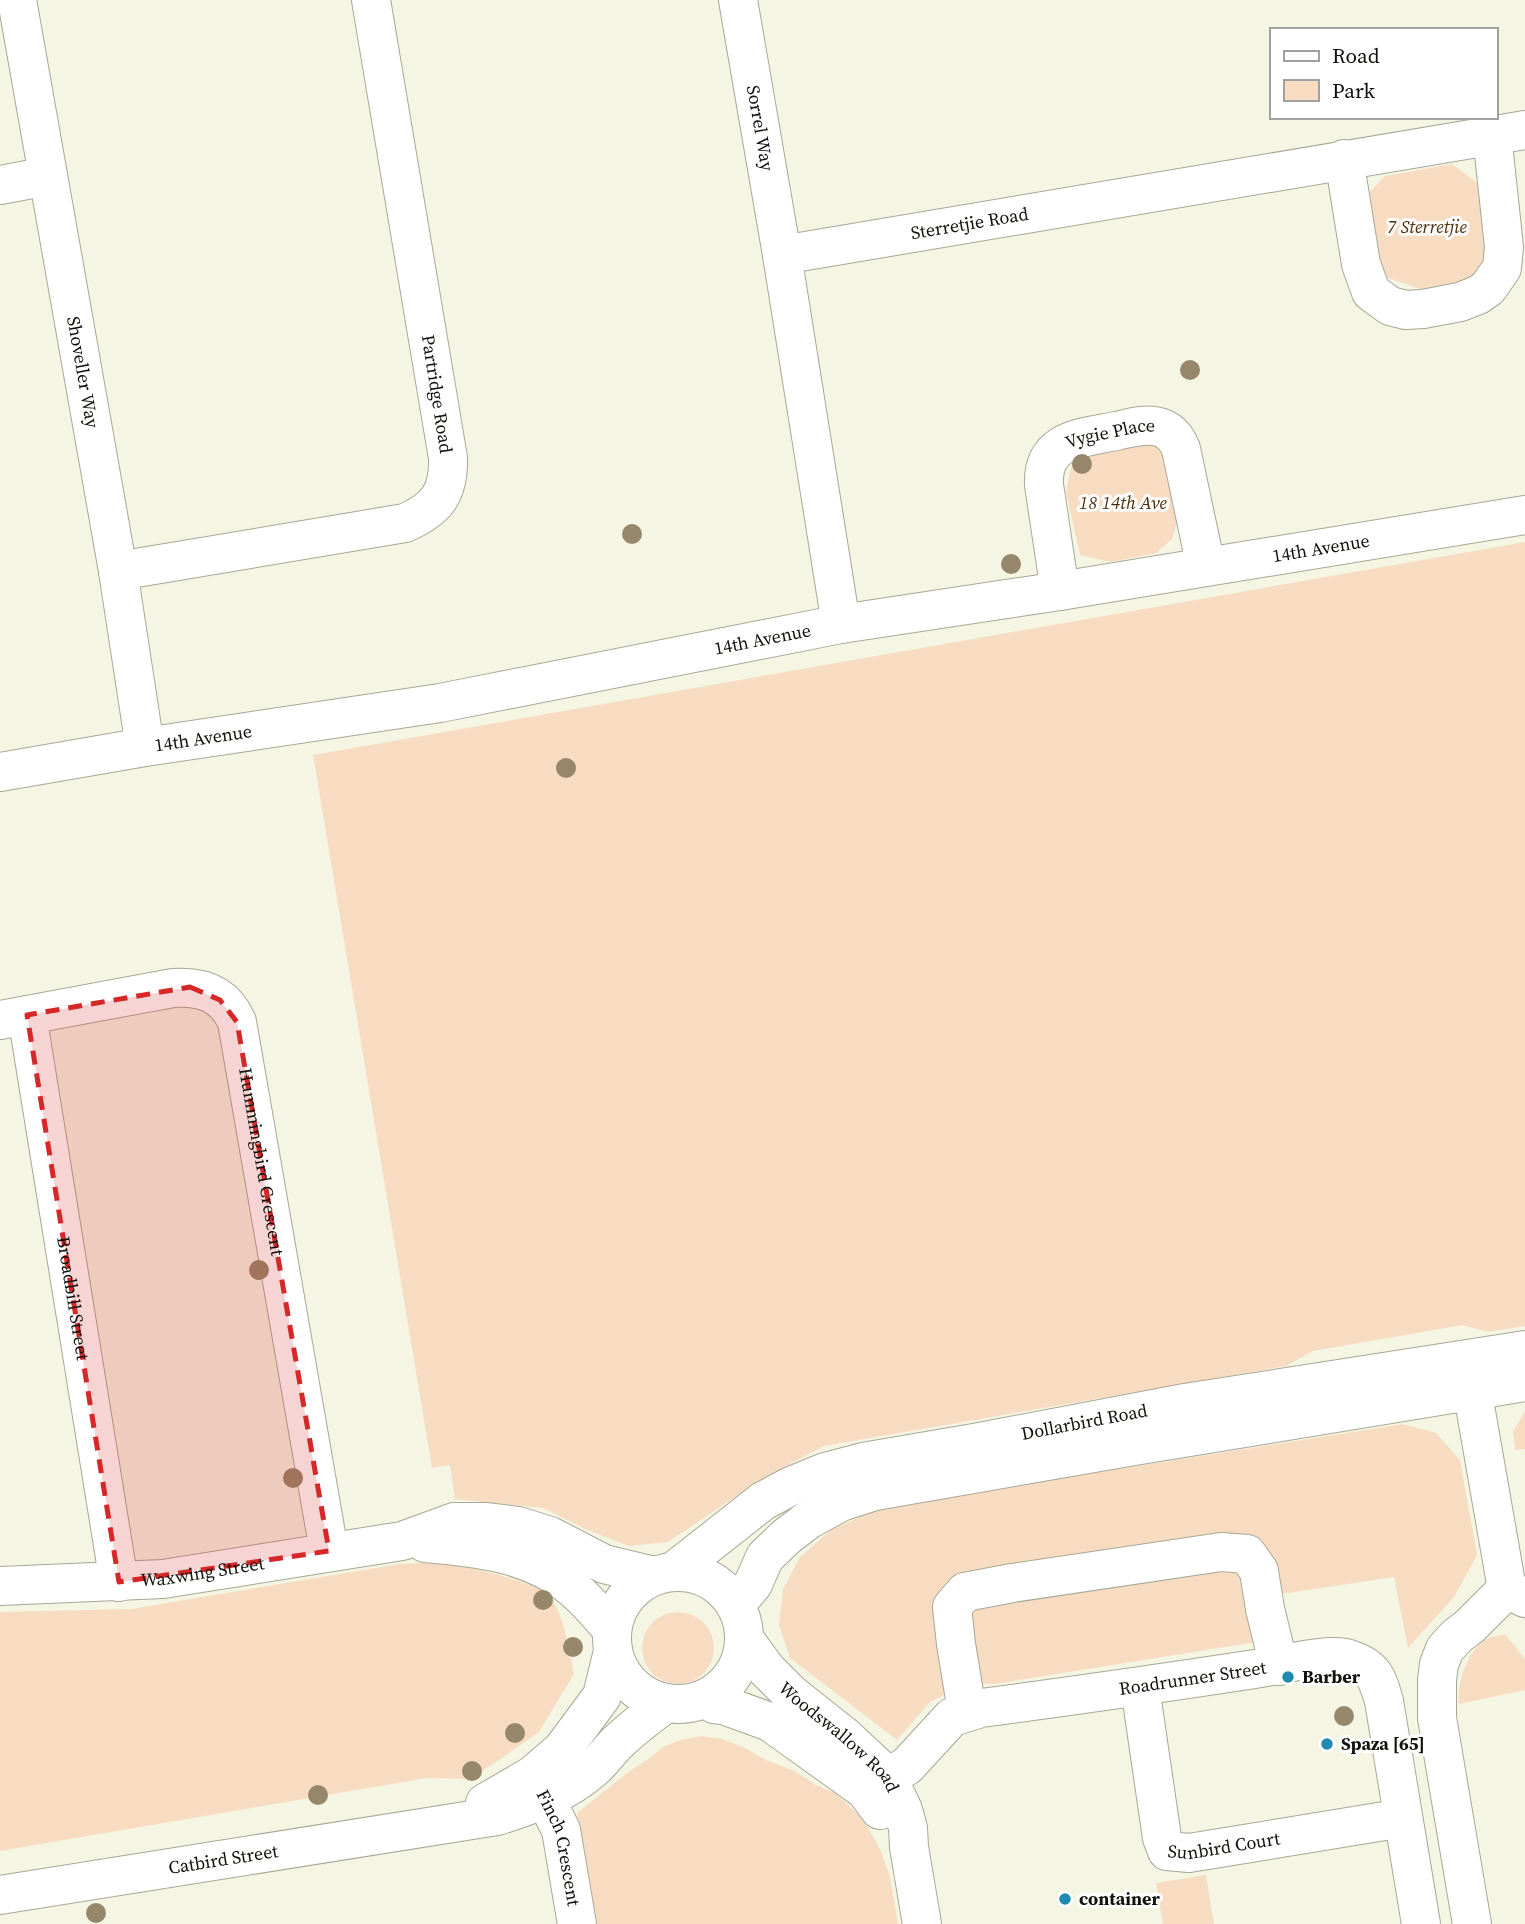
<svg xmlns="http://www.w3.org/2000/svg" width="1525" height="1924" font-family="'Source Serif 4',serif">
<rect width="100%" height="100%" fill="#f4f6e3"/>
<g fill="#f8dcc2">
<polygon points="1452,164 1477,183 1491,254 1478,278 1426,291 1380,275 1364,198 1385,176"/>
<polygon points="1152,442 1166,453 1179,517 1172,539 1156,553 1111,562 1080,555 1066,492 1072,463 1085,453"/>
<polygon points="1525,542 1525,1326 1488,1332 1463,1325 1313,1351 1286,1366 824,1446 762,1479 668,1542 629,1546 587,1530 543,1508 455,1499 450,1465 432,1468 313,755"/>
<polygon points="1525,1411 1525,1449 1515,1450 1513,1432"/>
<polygon points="1403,1424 1436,1433 1460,1460 1477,1555 1454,1597 1408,1648 1394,1577 1275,1595 1281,1638 994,1684 964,1685 930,1702 897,1740 790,1658 779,1625 783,1589 800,1557 831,1530 885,1506"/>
<path d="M446 1562C466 1567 538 1582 549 1596 565 1616 569 1649 574 1674L539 1732 496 1762 468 1779 427 1778 0 1851V1612L131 1609 399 1564Z"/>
<circle cx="678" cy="1648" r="36"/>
<path d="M1505 1634 1525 1659V1690L1459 1704C1457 1683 1466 1655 1483 1641 1488 1637 1498 1636 1505 1634Z"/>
<polygon points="702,1736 722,1739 743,1747 766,1760 795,1771 816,1785 835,1793 864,1820 881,1851 890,1877 898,1924 595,1924 577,1813 627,1773 651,1757 663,1747 680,1740"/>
<polygon points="1206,1875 1214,1924 1163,1924 1156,1883"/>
</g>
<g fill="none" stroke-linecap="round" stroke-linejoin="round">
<defs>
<g id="minor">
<path id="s1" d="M17 0 118 571 145 747"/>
<path id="s2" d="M738 0 782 255"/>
<polyline points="1344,159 1361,264 1371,292 1390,306 1406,310 1423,309 1460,302 1478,295 1488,288 1502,268 1504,247 1492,135"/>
<polyline points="0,185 48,176"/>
<path d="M118 571 405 523C437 509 449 493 448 458L371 0"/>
<path id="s3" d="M1060 591 1044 485C1042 439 1081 438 1116 431 1130 428 1145 423 1159 427 1170 430 1177 439 1181 449L1206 567"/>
<path id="s4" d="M841 624 782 255 1525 130"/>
<path id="s5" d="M0 772 145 747 440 703 841 624 1060 591 1525 515"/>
<path id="s6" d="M27 1015 119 1582"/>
<path id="s7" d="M0 1020 173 988C202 986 225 994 237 1022L329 1551"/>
<polyline points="1468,1366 1507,1589"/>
<path d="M425 1543C474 1547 531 1553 570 1586 586 1599 599 1614 612 1630"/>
<path id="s8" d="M674 1571 763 1501 791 1486 825 1472 863 1462 974 1443 1185 1403 1525 1350"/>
<circle cx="678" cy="1638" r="66"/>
<path id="s9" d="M0 1586 163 1579 402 1541 454 1522H487L518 1526 550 1536 604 1564 654 1576"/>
<polyline points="736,1604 753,1584 765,1557 787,1536 808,1520 841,1502 875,1491 1134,1446 1525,1382"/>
<path id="s10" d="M745 1640 767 1670 791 1694 844 1736 887 1776 903 1810 908 1828 909 1847 922 1924"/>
<path id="s11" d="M1140 1687 1162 1838 1167 1851 1189 1853 1403 1818"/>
<polyline points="706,1698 714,1704 723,1705 770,1722 865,1790 880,1810"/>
<polyline points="967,1711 956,1644 952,1607 965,1592 1012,1583 1221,1552 1247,1554 1259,1571 1265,1609 1279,1666"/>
<path id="s12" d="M534 1776 561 1830 577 1924"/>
<path id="s13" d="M865 1790 907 1766 952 1717 981 1708C1072 1696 1163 1683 1255 1669 1277 1666 1329 1652 1349 1659 1374 1667 1377 1677 1384 1701L1421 1924"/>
<polyline points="485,1803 533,1775 562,1750 602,1696 613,1651"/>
<path id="s14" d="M0 1895 497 1816C532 1805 566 1793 594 1768 602 1761 608 1752 616 1744 631 1729 649 1716 666 1703"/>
<polyline points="1472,1924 1437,1718 1437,1680 1439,1664 1445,1649 1457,1636 1470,1626 1507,1589 1525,1598"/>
</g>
</defs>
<use href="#minor" stroke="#a6a896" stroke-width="40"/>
<use href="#minor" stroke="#fff" stroke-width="38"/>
</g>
<g fill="#96876b">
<circle cx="1190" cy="370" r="10"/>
<circle cx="1082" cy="464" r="10"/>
<circle cx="632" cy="534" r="10"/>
<circle cx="1011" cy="564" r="10"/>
<circle cx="566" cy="768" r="10"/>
<circle cx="259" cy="1270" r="10"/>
<circle cx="293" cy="1478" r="10"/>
<circle cx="543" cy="1600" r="10"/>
<circle cx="573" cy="1647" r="10"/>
<circle cx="1344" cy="1716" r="10"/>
<circle cx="515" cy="1733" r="10"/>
<circle cx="472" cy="1771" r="10"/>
<circle cx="318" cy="1795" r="10"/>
<circle cx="96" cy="1913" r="10"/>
</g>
<path fill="#d62828" fill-opacity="0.2" stroke="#d62828" stroke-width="5" stroke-dasharray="14 9" stroke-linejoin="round" d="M190 987 220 1000 237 1022 329 1551 119 1582 27 1015Z"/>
<g fill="#218ab2" stroke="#fff" stroke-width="2.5">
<circle cx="1288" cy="1677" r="7"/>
<circle cx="1327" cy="1744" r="7"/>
<circle cx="1065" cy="1899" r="7"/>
</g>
<g text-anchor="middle" stroke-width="6" stroke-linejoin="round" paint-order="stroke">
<g font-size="18" fill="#11120c" stroke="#fff">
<text dy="6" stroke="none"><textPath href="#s2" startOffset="130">Sorrel Way</textPath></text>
<text dy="6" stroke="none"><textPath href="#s4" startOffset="564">Sterretjie Road</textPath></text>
<text dy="6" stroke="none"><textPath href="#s1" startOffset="378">Shoveller Way</textPath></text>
<text transform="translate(437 394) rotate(81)" y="6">Partridge Road</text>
<text dy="6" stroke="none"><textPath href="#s3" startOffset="203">Vygie Place</textPath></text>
<text dy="6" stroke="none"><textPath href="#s5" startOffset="1340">14th Avenue</textPath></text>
<text dy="6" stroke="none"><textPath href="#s5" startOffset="774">14th Avenue</textPath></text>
<text dy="6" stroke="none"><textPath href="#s5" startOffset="206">14th Avenue</textPath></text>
<text dy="6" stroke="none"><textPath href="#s7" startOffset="396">Hummingbird Crescent</textPath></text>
<text dy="6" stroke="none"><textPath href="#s6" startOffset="287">Broadbill Street</textPath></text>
<text dy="6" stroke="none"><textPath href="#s8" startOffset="446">Dollarbird Road</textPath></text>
<text dy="6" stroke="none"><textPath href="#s9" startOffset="203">Waxwing Street</textPath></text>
<text dy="6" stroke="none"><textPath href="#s13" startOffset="359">Roadrunner Street</textPath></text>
<text dy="6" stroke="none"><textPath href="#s10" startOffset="136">Woodswallow Road</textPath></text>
<text dy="6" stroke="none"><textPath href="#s11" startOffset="224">Sunbird Court</textPath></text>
<text dy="6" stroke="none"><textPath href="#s12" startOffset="77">Finch Crescent</textPath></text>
<text dy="6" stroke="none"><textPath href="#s14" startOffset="226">Catbird Street</textPath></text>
</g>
<g font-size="18" font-style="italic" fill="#4a2c08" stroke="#fff">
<text x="1427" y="233">7 Sterretjie</text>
<text x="1123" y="509">18 14th Ave</text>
</g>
<g font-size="18" font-weight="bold" fill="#11120c" stroke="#fff" text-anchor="start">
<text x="1302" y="1683">Barber</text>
<text x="1341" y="1750">Spaza [65]</text>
<text x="1079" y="1905">container</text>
</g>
</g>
<rect x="1270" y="28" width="228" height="91" fill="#ffffff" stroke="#a0a09e" stroke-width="2"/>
<rect x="1284" y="51" width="35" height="10" fill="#ffffff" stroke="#a0a09e" stroke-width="2"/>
<text x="1332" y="63" font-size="21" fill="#11120c">Road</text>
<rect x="1284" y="80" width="35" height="21" fill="#f8dcc2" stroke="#a0a09e" stroke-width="2"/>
<text x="1332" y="98" font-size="21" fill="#11120c">Park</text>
</svg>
